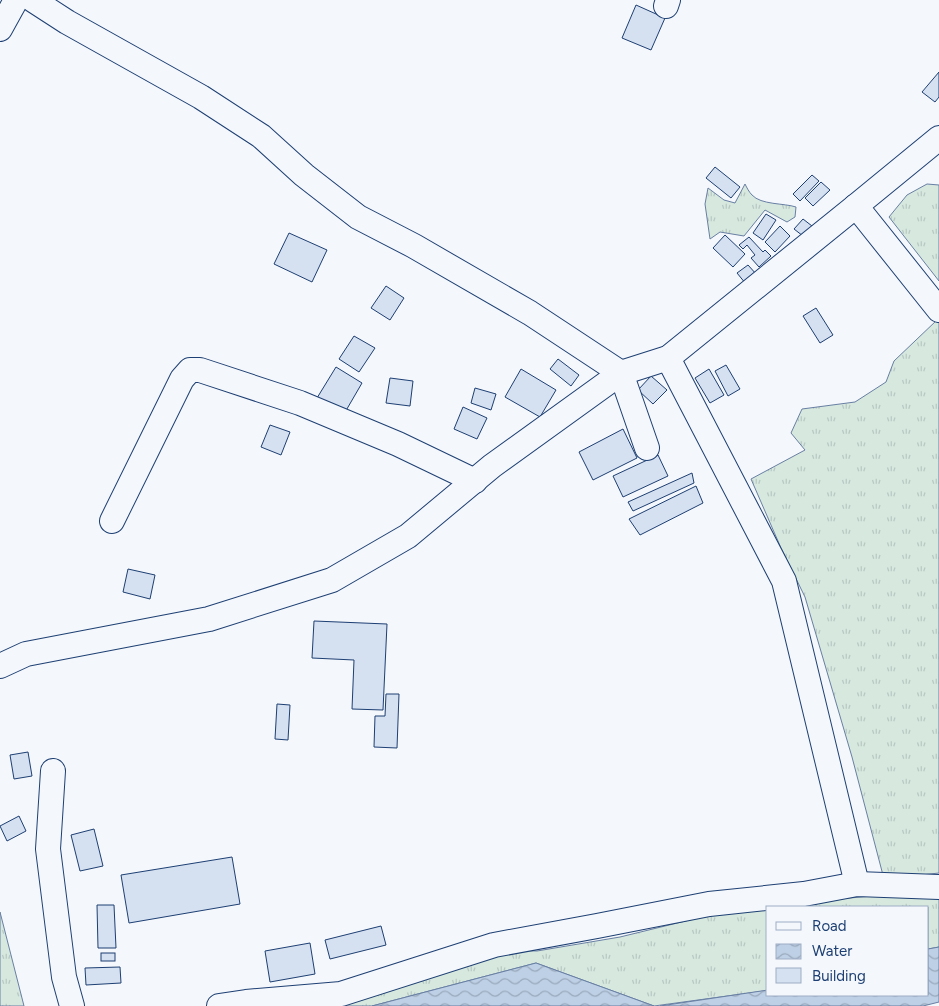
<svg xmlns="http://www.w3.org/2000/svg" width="939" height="1006" font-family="Figtree,sans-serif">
<defs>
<pattern id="grass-tufts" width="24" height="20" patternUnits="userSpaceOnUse" patternTransform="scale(1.25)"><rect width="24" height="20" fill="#d7e8df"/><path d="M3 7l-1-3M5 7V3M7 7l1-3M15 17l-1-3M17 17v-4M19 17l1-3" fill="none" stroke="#b8c8c3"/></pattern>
<pattern id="water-waves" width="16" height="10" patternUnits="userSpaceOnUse" patternTransform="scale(1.25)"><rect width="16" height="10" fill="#bed0e5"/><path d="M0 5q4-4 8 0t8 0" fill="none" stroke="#9aaabe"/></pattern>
</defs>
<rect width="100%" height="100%" fill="#f4f7fb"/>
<g fill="url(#grass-tufts)" stroke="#687fa3">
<path d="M745 184C747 188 749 192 752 195 761 205 784 203 796 207L795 217 787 222 765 210 744 236 720 232 710 239 705 204 708 188 724 200 735 203Z"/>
<polygon points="927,184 939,185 939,281 889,217 907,195"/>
<polygon points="937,320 939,321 939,873 884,879 852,757 805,597 781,548 751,479 805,450 791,433 802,409 855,402 886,382 894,361"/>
<polygon points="939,894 939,947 928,949 928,907 768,907 768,990 764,991 654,1006 536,963 372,1006 308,1006 499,950 537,951 620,937 706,916 778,904 873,896"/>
<polygon points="0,912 24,1006 0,1006"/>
</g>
<g fill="url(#water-waves)" stroke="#687fa3">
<polygon points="939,947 939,1002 923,1006 660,1006 768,990 768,995 928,995 928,949"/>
<polygon points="536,963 654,1006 372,1006"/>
</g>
<g fill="#d5e0f0" stroke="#1d3f73">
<polygon points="636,5 665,18 651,50 622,38"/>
<polygon points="939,72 939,97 935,102 922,92"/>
<polygon points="715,167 740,187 731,198 706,178"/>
<polygon points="812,175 819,181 800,201 793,194"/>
<polygon points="821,182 830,190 813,206 805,198"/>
<polygon points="766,214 776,220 763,240 753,233"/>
<polygon points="803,219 812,226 803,236 794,229"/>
<polygon points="780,226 790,236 775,252 765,242"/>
<polygon points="289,233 327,250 312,282 274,264"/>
<polygon points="725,235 745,254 733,267 713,248"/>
<polygon points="749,237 763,252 765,250 771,256 759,267 751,258 755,255 747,245 743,249 739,245"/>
<polygon points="748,265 757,275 746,284 737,273"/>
<polygon points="386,286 404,298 390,320 371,308"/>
<polygon points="816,308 833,335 820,343 803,316"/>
<polygon points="354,336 375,348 359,372 339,359"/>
<polygon points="558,359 579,375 571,386 550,369"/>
<polygon points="726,365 740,389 728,396 715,371"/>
<polygon points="336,367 362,383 344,414 317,398"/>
<polygon points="521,369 556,390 540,417 505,397"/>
<polygon points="709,369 724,395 710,403 695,378"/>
<polygon points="651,376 667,390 653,404 638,390"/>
<polygon points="390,378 413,381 410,406 386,403"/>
<polygon points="475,388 496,394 491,410 471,403"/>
<polygon points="463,407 487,418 477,439 454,429"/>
<polygon points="270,425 290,432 281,455 261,447"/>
<polygon points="623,429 637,458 593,480 579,452"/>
<polygon points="658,455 668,476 623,497 613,476"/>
<polygon points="692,473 694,483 633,511 628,502"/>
<polygon points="696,486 703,503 640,535 629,519"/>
<polygon points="128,569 155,575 150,599 123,592"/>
<polygon points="314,621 387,624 383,710 352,709 354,660 312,658"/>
<polygon points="386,694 399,694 397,748 374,747 375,716 385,716"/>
<polygon points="277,704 290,705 288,740 275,739"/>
<polygon points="28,752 32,776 14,779 10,755"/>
<polygon points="19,816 26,831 7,841 0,826"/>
<polygon points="94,829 103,866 80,871 71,835"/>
<polygon points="232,857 240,904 129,923 121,875"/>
<polygon points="97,905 114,905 116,948 98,948"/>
<polygon points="381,926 386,945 330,959 325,940"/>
<polygon points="310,943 315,974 270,982 265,951"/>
<rect x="101" y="953" width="14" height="8"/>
<polygon points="120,967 121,983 86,985 85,968"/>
</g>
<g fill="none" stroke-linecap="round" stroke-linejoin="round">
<defs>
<g id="minor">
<polyline points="33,0 67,22 201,97 261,136 304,175 358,217 414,246 530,313 621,373 647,448"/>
<polyline points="666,6 668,0"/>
<polyline points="0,29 16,0"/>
<polyline points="856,206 939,310"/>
<polyline points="668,358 784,581 857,884"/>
<polyline points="112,521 182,379 190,370 200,370 300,403 398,444 475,481"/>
<polyline points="0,666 26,654 209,619 332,580 408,536 492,466 621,373 668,358 856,206 939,138"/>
<polyline points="53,771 48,849 64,977 72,1006"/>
<polyline points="219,1006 246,1002 341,994 494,945 597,926 709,904 804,894 857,884 939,887"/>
</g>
</defs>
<use href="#minor" stroke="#1d3f73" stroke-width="26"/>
<use href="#minor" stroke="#f4f7fb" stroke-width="24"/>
</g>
<rect x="766" y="906" width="162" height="90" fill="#f4f7fb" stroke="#9eadc5"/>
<rect x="776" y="922" width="25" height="8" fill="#f4f7fb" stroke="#9eadc5"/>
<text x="812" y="931" font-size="15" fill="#1d3f73">Road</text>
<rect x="776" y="944" width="25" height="15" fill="url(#water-waves)" stroke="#9eadc5"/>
<text x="812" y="956" font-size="15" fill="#1d3f73">Water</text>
<rect x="776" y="968" width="25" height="15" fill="#d5e0f0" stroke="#9eadc5"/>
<text x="812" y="981" font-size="15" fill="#1d3f73">Building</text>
</svg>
